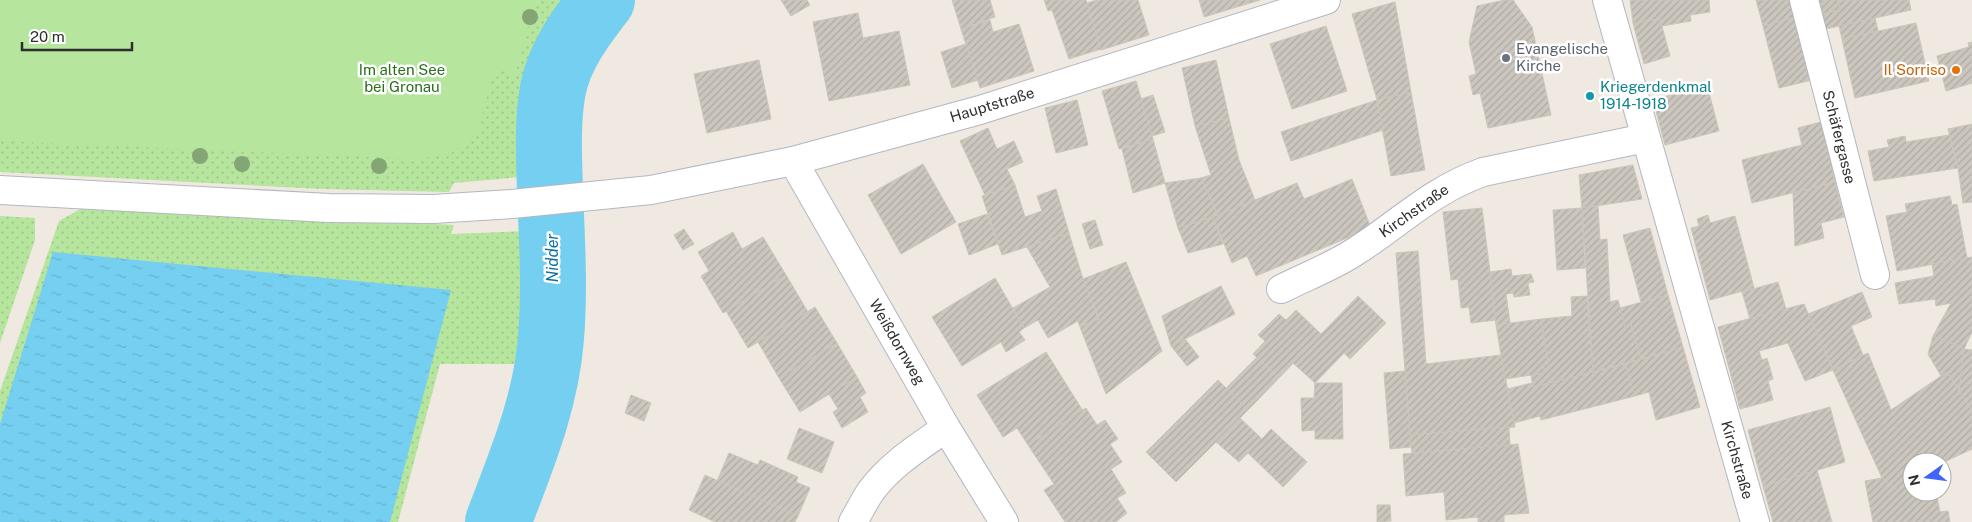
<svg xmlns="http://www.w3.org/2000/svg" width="1972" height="522" font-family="'Public Sans',sans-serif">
<defs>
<pattern id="grass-dots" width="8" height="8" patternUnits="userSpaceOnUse" patternTransform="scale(1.25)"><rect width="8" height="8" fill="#b6e59e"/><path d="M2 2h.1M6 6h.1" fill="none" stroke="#9dc588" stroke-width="1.8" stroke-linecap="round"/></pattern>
<pattern id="water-ripples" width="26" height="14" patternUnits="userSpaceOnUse" patternTransform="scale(1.25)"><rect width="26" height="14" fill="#75cff0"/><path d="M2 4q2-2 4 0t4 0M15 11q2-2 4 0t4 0" fill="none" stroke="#66b2ce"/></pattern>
<pattern id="building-hatch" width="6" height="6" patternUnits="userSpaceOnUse" patternTransform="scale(1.25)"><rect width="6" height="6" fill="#cbc7bf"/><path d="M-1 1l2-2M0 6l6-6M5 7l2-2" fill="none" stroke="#afaba4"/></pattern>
</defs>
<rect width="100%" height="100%" fill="#efe9e1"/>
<g fill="url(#grass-dots)">
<path d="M0 0H566C552 16 521 78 522 99 523 124 528 151 531 176L454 183 449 192 321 189 0 172Z"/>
<polygon points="84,207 454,225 451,234 526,231 533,364 440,364 398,522 0,522 0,391 59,221"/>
<polygon points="0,216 35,218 35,240 0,343"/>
</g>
<polygon fill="#b6e59e" points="0,0 535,0 515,76 495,68 477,134 450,154 418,159 0,141"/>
<polygon fill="url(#water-ripples)" points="53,252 451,290 390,522 0,522 0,424"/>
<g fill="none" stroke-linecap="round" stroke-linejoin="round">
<path stroke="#75cff0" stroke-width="66" d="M498 522C521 461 546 403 551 338 555 289 552 240 550 191 549 157 547 122 553 89 560 55 581 27 602 0"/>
</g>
<g fill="url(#building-hatch)" stroke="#cbc5ba">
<polygon points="781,0 807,0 810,5 791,16"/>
<polygon points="952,0 990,0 995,17 961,29"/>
<polygon points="1044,0 1086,0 1101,49 1069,59 1052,10 1048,11"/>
<polygon points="1097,0 1138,0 1149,35 1101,50 1087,3"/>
<polygon points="1199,0 1260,0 1204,17"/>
<polygon points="1505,0 1513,0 1532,27 1551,115 1488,128 1480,93 1473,95 1469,76 1476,74 1469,42 1477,6"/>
<polygon points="1630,0 1709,0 1710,12 1690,15 1691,21 1662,26 1660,19 1633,23"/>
<polygon points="1756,0 1791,0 1796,17 1763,26"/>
<polygon points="1814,0 1838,0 1840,10 1817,15"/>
<polygon points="1838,0 1909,0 1911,10 1821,30 1817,15 1840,10"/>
<polygon points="1395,2 1411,92 1377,100 1352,14"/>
<polygon points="858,13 863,38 899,31 910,85 829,101 813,22"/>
<polygon points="1796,17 1812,80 1779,88 1763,26"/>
<polygon points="1875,18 1878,31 1842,39 1839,26"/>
<polygon points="1660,19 1670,56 1644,64 1633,23"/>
<polygon points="990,20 993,32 1019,24 1034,71 980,88 961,29"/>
<polygon points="1916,23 1929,81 1855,98 1842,39"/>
<polygon points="1326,26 1347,91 1292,109 1270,44"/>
<polygon points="1972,42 1972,83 1946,91 1937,56 1969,47 1968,43"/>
<polygon points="966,44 978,80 952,88 941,52"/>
<polygon points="759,60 771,119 707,133 694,74"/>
<polygon points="1216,60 1229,118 1195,126 1182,68"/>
<polygon points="1136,81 1153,139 1119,149 1102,91"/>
<polygon points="1707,85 1719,131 1665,145 1653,100"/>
<polygon points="1411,92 1425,170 1391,176 1377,100"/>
<polygon points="1153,95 1165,132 1152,136 1141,99"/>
<polygon points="1077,100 1088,145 1056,153 1045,108"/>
<polygon points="1377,100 1383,130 1291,161 1281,132"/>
<polygon points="1229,118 1239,160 1255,200 1218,215 1201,178 1211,175 1195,126"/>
<polygon points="1821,122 1835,182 1752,203 1742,160 1802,145 1798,128"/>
<polygon points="1972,124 1972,202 1963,203 1958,168 1948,129"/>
<polygon points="988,128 997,149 1014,141 1023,162 1007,169 1015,185 985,195 960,141"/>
<polygon points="1949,135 1958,168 1874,181 1868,151 1889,147 1887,140 1905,136 1906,142"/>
<polygon points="1153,139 1165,183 1133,193 1122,149"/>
<polygon points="923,164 956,222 901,254 868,195"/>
<polygon points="1633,165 1642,199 1582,208 1579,175"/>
<polygon points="1201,178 1218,215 1178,228 1165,183"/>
<polygon points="1352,179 1371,228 1256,276 1247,256 1232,263 1213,217 1297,183 1304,199"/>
<polygon points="1835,182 1844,217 1821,223 1824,238 1795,246 1793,193"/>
<polygon points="1015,185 1025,217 1042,211 1037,196 1056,189 1069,233 1002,255 982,196"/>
<polygon points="1950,196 1952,205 1957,204 1967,258 1897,271 1886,216 1907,212 1905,204"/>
<polygon points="1598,206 1600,240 1607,239 1610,302 1618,300 1625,326 1631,324 1641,359 1593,372 1582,208"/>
<polygon points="1482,208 1496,320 1471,323 1469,307 1461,308 1458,279 1451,280 1443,212"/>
<polygon points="1582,208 1585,268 1557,270 1553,210"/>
<polygon points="987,214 998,244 969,255 958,224"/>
<polygon points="1708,215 1710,223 1735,216 1754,288 1710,300 1691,228 1699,226 1697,219"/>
<polygon points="1213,217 1223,244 1188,253 1178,228"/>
<polygon points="1095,220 1103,245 1090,249 1082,224"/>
<polygon points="1650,228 1668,295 1641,302 1623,235"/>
<polygon points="684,229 694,244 683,250 674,235"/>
<polygon points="733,232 742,249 763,237 786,275 723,313 701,276 709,271 698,252"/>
<polygon points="1069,233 1083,279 1099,319 1080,327 1078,321 1048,338 1038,320 1024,328 1013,308 1050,287 1027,247"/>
<polygon points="1418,251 1426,364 1501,355 1515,427 1410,435 1396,253"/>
<polygon points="1972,257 1972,332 1964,349 1933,336 1951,303 1936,306 1935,299 1899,304 1895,283 1934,276 1932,264"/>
<polygon points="1126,262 1162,351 1106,394 1080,327 1099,319 1083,279"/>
<polygon points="1511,269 1512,276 1531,274 1534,282 1528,283 1530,295 1514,297 1513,293 1506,294 1510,323 1496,325 1490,272"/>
<polygon points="786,275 808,312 748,348 726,311"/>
<polygon points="995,278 1024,328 1019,332 1025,340 1006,352 1001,342 962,366 932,317"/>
<polygon points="1778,282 1786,309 1750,319 1742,292"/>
<polygon points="1221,286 1235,314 1171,346 1162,316"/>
<polygon points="1862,292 1872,317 1851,326 1863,355 1833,370 1808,314"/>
<polygon points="1668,295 1683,347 1641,359 1631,324 1625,326 1620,308"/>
<polygon points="1358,296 1386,323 1350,359 1344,353 1315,383 1293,363"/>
<polygon points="1587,296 1593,372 1533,387 1531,375 1545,373 1543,365 1548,364 1541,319 1572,316 1571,297"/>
<polygon points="1804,304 1833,370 1805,381 1788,343 1759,351 1762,360 1767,358 1773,379 1768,381 1773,400 1740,409 1718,327"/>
<polygon points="815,307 837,343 779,378 758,342"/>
<polygon points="1296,310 1321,334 1279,378 1253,354 1265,341 1258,335 1279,314 1286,320"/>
<polygon points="1541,319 1548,364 1543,365 1545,373 1505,379 1496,325"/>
<polygon points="1933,336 1964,349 1959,392 1947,372 1941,376 1928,354"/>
<polygon points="1185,339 1199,357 1187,366 1171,346"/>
<polygon points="837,343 857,377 800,412 779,378"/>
<polygon points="1683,347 1700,407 1656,420 1649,392 1635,396 1625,364"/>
<polygon points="1964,349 1972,350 1972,410 1959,392"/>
<polygon points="1046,352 1083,411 1028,445 1017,428 1003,437 977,395"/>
<polygon points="1868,353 1891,410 1947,372 1972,410 1972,449 1942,463 1942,462 1912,462 1912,482 1898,491 1882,478 1833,370"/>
<polygon points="1257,357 1279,378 1248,410 1226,388"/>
<polygon points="1625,364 1635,396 1541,420 1540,416 1514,423 1507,389 1532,383 1533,387"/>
<polygon points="1405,371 1411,447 1390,449 1384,373"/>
<polygon points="857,377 866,393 860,397 868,412 842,428 833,412 838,409 829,394"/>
<polygon points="1218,380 1248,410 1176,482 1146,452"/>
<polygon points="1315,383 1342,383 1343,439 1315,439 1315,430 1302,431 1301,398 1314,398"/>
<polygon points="631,395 651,403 644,421 625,413"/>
<polygon points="1830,407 1845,462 1763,486 1748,430"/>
<polygon points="1086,408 1097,425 1105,420 1118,439 1110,444 1122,462 1111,469 1126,493 1117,498 1127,513 1116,522 1065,522 1044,490 1054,484 1028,445"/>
<polygon points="1240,418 1262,439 1271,429 1307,462 1283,487 1248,453 1239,462 1216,442"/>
<polygon points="1509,427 1510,445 1412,453 1410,435"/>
<polygon points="799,428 834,442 822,473 787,459"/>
<polygon points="1518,444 1529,513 1504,515 1504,522 1478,522 1478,517 1446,520 1444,492 1406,496 1403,454"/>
<polygon points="729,453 758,465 760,460 798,477 796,482 810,488 798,516 717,481"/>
<polygon points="1817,470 1832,522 1773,522 1763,486"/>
<polygon points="705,475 798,516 795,522 715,522 689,510"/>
<polygon points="1882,478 1898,491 1912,482 1912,492 1936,492 1940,512 1948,511 1950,522 1873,522 1865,481"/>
<polygon points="1377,505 1390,505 1391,521 1377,522"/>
</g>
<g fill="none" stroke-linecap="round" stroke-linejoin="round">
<defs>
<g id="street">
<polyline points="1607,0 1755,522"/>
<polyline points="1804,0 1875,275"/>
<polyline points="793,161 946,428 1004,522"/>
<path d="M1281 289C1305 277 1331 267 1353 253 1399 224 1430 191 1483 172L1645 138"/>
<path d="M853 522C859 512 864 501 871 491 891 464 919 447 946 428"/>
</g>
<polyline id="secondary" points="0,190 329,208 433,209 512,204 651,190 793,161 980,110 1326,0"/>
</defs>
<use href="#street" stroke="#b4b7c1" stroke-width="30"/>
<use href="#secondary" stroke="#b4b7c1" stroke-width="30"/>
<use href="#street" stroke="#fff" stroke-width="28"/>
<use href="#secondary" stroke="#fff" stroke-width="28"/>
</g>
<g fill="#84a574">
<circle cx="530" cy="17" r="8"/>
<circle cx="200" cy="156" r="8"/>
<circle cx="242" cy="164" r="8"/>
<circle cx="379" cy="166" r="8"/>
</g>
<circle fill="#6b7280" stroke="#fff" stroke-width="2" cx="1506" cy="58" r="5"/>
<circle fill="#e8710a" stroke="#fff" stroke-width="2" cx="1956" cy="70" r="5"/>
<circle fill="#0f9aa8" stroke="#fff" stroke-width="2" cx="1590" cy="96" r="5"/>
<g text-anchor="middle" stroke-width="5" stroke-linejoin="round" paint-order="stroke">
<g font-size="15" fill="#5b616d" stroke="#fff" text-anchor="start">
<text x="1516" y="54">Evangelische<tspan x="1516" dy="17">Kirche</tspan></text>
</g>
<g font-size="15" fill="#2c6e1b" stroke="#fff">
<text x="402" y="75">Im alten See<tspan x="402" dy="17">bei Gronau</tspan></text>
</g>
<g font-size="15" fill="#c56008" stroke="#fff" text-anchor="end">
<text x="1946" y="75">Il Sorriso</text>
</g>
<g font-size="15" fill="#0d838f" stroke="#fff" text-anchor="start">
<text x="1600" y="92">Kriegerdenkmal<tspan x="1600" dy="17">1914-1918</tspan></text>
</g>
<g font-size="15" fill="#2e2e2e" stroke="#fff">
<text transform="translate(992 105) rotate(-17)" y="5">Hauptstraße</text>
<text transform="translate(1839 137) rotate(76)" y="5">Schäfergasse</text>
<text transform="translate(1414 211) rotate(-35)" y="5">Kirchstraße</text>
<text transform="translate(897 342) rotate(60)" y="5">Weißdornweg</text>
<text transform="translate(1737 460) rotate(74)" y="5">Kirchstraße</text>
</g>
<g font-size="16" font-style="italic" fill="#0d6fa3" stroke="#fff">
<text transform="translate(552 258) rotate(-90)" y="6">Nidder</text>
</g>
</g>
<g transform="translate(1927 477) rotate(256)"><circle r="24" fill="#ffffff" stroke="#ababab"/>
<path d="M0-4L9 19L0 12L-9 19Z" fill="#4264fb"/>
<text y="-8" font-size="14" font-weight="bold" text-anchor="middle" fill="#2e2e2e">N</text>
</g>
<path d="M22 42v8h110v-8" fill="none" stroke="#2e2e2e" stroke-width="2.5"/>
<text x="30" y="42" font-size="15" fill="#2e2e2e" stroke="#ffffff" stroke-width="4" paint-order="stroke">20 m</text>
</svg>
